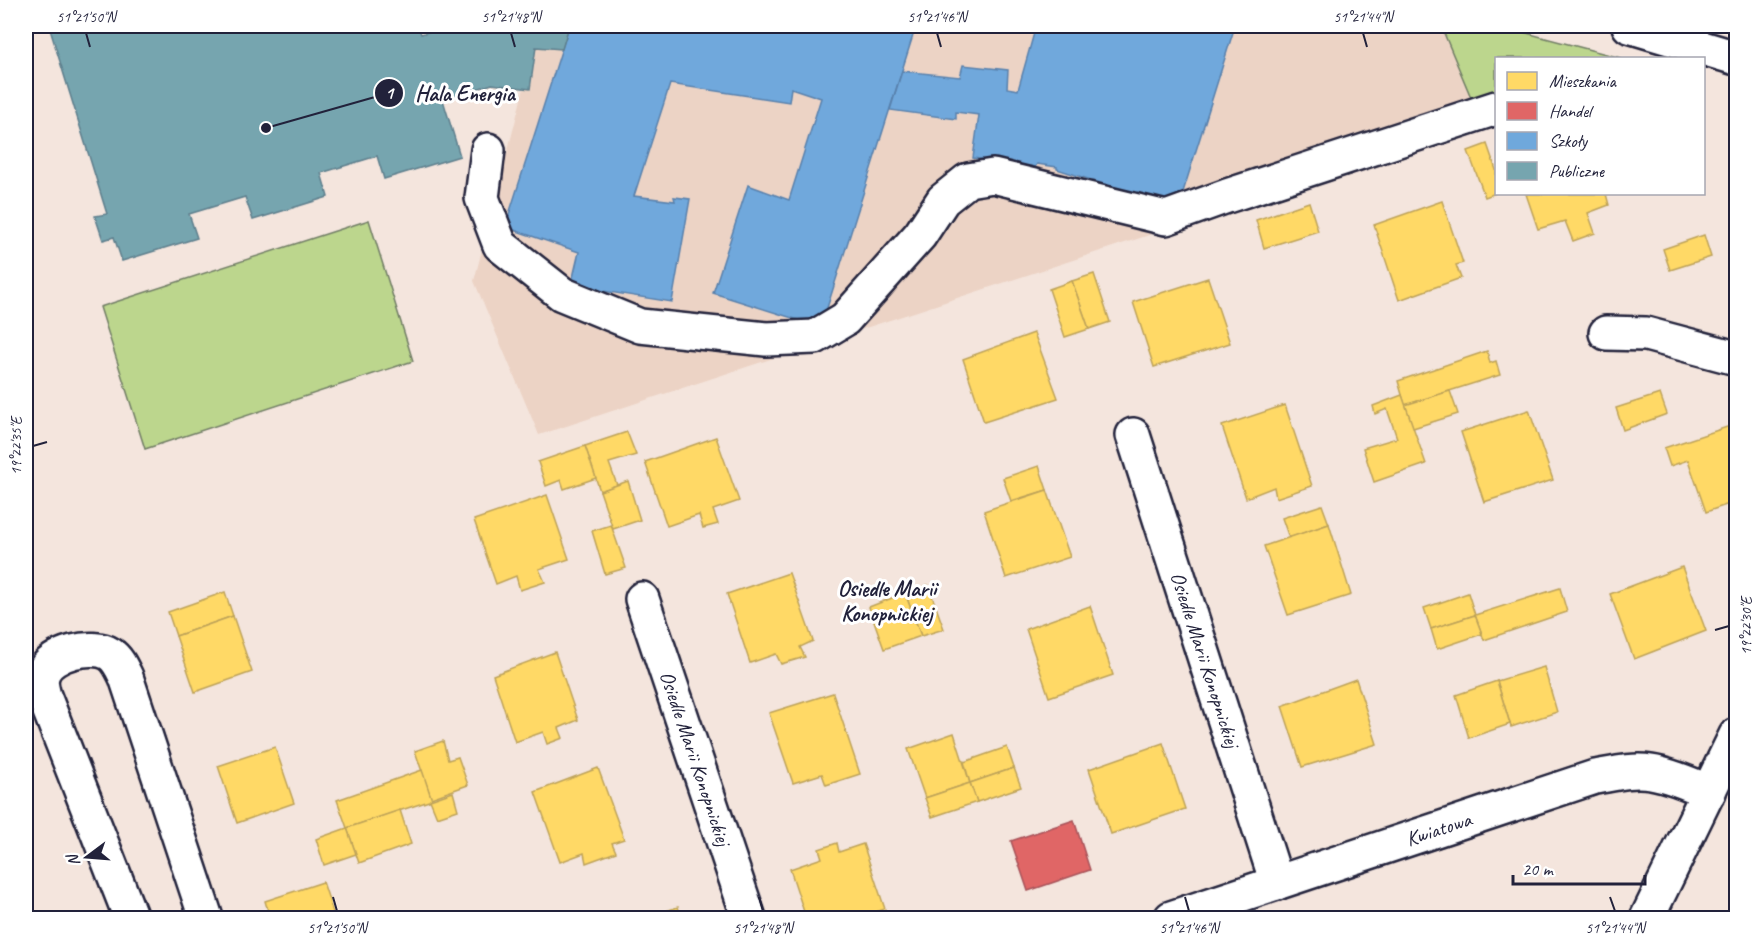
<svg xmlns="http://www.w3.org/2000/svg" width="1762" height="944" font-family="Caveat,sans-serif">
<rect width="100%" height="100%" fill="#f4e5dd"/>
<filter id="ink" filterUnits="userSpaceOnUse"><feTurbulence type="fractalNoise" baseFrequency=".0167" numOctaves="2"/><feDisplacementMap in="SourceGraphic" scale="12" xChannelSelector="R" yChannelSelector="G"/><feConvolveMatrix kernelMatrix="1 2 1 2 8 2 1 2 1" color-interpolation-filters="sRGB"/></filter>
<g filter="url(#ink)">
<polygon fill="#ecd3c5" points="540,26 1441,26 1482,126 539,435 474,281"/>
<g fill="#bcd68d" stroke="#6f7c64" stroke-width="1.5">
<polygon points="1441,26 1500,26 1621,58 1496,58 1496,108 1478,114"/>
<polygon points="369,220 413,361 145,449 100,307"/>
</g>
<g fill="#ffd966" stroke="#bda259" stroke-width="1.5">
<polygon points="1487,144 1496,170 1496,193 1485,197 1468,151"/>
<polygon points="1526,194 1606,194 1609,205 1588,213 1595,233 1573,241 1565,221 1538,229"/>
<polygon points="1442,201 1463,263 1456,265 1461,278 1399,300 1374,225"/>
<polygon points="1309,202 1318,231 1264,248 1256,220"/>
<polygon points="1704,235 1711,257 1670,270 1663,249"/>
<polygon points="1094,274 1110,322 1089,329 1072,281"/>
<polygon points="1208,278 1230,343 1154,367 1133,302"/>
<polygon points="1072,281 1089,329 1065,337 1049,289"/>
<polygon points="1034,333 1058,398 984,422 963,359"/>
<polygon points="1487,351 1490,363 1496,361 1500,375 1405,405 1398,381"/>
<polygon points="1450,391 1458,414 1413,428 1405,405"/>
<polygon points="1660,394 1667,414 1623,430 1616,408"/>
<polygon points="1402,395 1426,464 1374,482 1363,448 1397,438 1387,409 1375,414 1373,406"/>
<polygon points="1285,405 1312,486 1276,498 1274,487 1246,498 1222,426"/>
<polygon points="1529,410 1553,480 1484,502 1461,432"/>
<polygon points="1736,424 1736,516 1733,517 1729,504 1706,512 1688,460 1670,466 1664,448"/>
<polygon points="627,432 636,455 609,463 617,485 600,491 585,446"/>
<polygon points="716,437 739,501 713,510 718,524 703,528 699,515 667,526 645,462"/>
<polygon points="585,446 596,478 564,489 561,480 546,486 538,462"/>
<polygon points="1039,466 1047,490 1011,501 1003,478"/>
<polygon points="628,481 640,520 613,529 600,491"/>
<polygon points="1047,490 1070,557 1006,578 984,511"/>
<polygon points="547,495 569,559 539,569 545,582 520,590 516,576 496,584 474,520"/>
<polygon points="1322,505 1329,524 1289,538 1282,518"/>
<polygon points="1329,524 1351,595 1288,615 1264,546"/>
<polygon points="611,525 626,568 605,574 592,531"/>
<polygon points="1682,567 1706,631 1634,659 1610,594"/>
<polygon points="789,573 813,641 800,647 805,657 781,664 776,654 750,663 727,594"/>
<polygon points="928,585 944,629 921,636 905,593"/>
<polygon points="1560,588 1567,612 1484,640 1475,615"/>
<polygon points="225,592 233,616 176,636 168,612"/>
<polygon points="905,593 921,636 884,649 869,607"/>
<polygon points="1468,593 1475,615 1431,629 1424,608"/>
<polygon points="1090,606 1113,675 1049,697 1026,629"/>
<polygon points="1475,615 1482,634 1437,649 1431,629"/>
<polygon points="233,616 252,672 195,692 176,636"/>
<polygon points="555,652 578,720 559,728 563,738 547,744 543,732 515,742 493,675"/>
<polygon points="1544,667 1557,712 1511,727 1497,681"/>
<polygon points="1356,679 1377,744 1302,767 1282,706"/>
<polygon points="1497,681 1510,724 1469,738 1456,695"/>
<polygon points="833,693 860,774 826,785 822,774 793,783 769,713"/>
<polygon points="954,733 970,783 925,798 908,749"/>
<polygon points="443,741 448,760 458,757 468,785 431,798 415,751"/>
<polygon points="1163,743 1185,809 1111,834 1089,769"/>
<polygon points="275,747 294,803 237,823 218,766"/>
<polygon points="1007,747 1014,768 970,783 964,762"/>
<polygon points="598,768 624,839 612,843 616,852 586,863 584,853 560,862 535,792"/>
<polygon points="1014,768 1021,787 977,802 970,783"/>
<polygon points="422,770 432,800 347,828 337,800"/>
<polygon points="970,783 977,802 932,817 925,798"/>
<polygon points="453,792 458,810 437,817 430,800"/>
<polygon points="400,810 411,844 359,863 347,828"/>
<polygon points="347,828 356,854 324,865 316,839"/>
<polygon points="837,843 839,852 863,844 885,909 856,918 806,918 790,869 822,858 819,849"/>
<polygon points="323,882 335,918 270,918 265,901"/>
<polygon points="678,907 682,918 645,918"/>
</g>
<polygon fill="#e06666" stroke="#a75259" stroke-width="1.5" points="1074,820 1090,870 1028,891 1011,841"/>
<g fill="#6fa8dc" stroke="#5880ac" stroke-width="1.5">
<polygon points="569,26 916,26 821,327 713,293 748,185 789,200 821,98 791,88 789,102 670,84 634,196 675,201 674,197 690,199 672,302 571,286 579,252 505,227"/>
<polygon points="1036,26 1235,26 1178,208 1057,169 1057,167 1037,164 1035,167 973,158 979,115 956,112 956,119 890,110 902,71 960,77 963,65 1008,70 1007,88 1018,90"/>
</g>
<polygon fill="#76a5af" stroke="#5d7e8c" stroke-width="1.5" points="49,26 418,26 421,34 447,26 569,26 562,49 536,47 530,89 492,84 443,100 460,156 384,179 377,156 321,173 328,197 253,220 245,197 189,214 197,238 122,261 114,237 103,240 95,216 107,214"/>
<g fill="none" stroke-linecap="round" stroke-linejoin="round">
<defs>
<g id="minor">
<polyline points="1629,26 1736,58"/>
<polyline points="488,150 482,198 500,245 562,294 640,326 766,339 815,337 845,319 920,235 943,200 968,180 993,176 1166,218 1227,196 1496,108"/>
<polyline points="1606,333 1646,334 1736,358"/>
<path id="s1" d="M1133 435 1277 883"/>
<path id="s2" d="M642 599 749 918"/>
<path d="M131 918 44 696C42 689 40 680 43 673 50 653 93 643 110 654 118 659 122 669 126 677L206 918"/>
<path id="s3" d="M1171 918 1595 777C1613 774 1632 769 1651 772 1670 775 1691 784 1709 792"/>
<polyline points="1647,918 1736,735"/>
</g>
</defs>
<use href="#minor" stroke="#22223b" stroke-width="38"/>
<use href="#minor" stroke="#fff" stroke-width="33"/>
</g>
</g>
<path fill="none" stroke="#22223b" stroke-width="2" d="M86 33 90 47M511 33 515 47M937 33 941 47M1363 33 1367 47M33 446 47 442M1715 630 1729 626M333 897 337 911M759 897 763 911M1185 897 1189 911M1610 897 1615 911"/>
<g text-anchor="middle" stroke-width="6" stroke-linejoin="round" paint-order="stroke">
<g font-size="21" fill="#22223b" stroke="#fff">
<text dy="7" stroke="none"><textPath href="#s1" startOffset="236">Osiedle Marii Konopnickiej</textPath></text>
<text dy="7" stroke="none"><textPath href="#s2" startOffset="168">Osiedle Marii Konopnickiej</textPath></text>
<text dy="7" stroke="none"><textPath href="#s3" startOffset="282">Kwiatowa</textPath></text>
</g>
<g font-size="22" font-weight="bold" fill="#22223b" stroke="#fff">
<text x="887" y="596">Osiedle Marii<tspan x="887" dy="25">Konopnickiej</tspan></text>
</g>
</g>
<path fill="none" stroke="#22223b" stroke-width="2" d="M266 128L389 93"/>
<g fill="#22223b" stroke="#fff" stroke-width="2">
<circle cx="266" cy="128" r="6"/>
<circle cx="389" cy="93" r="15"/>
</g>
<g font-size="18" text-anchor="middle" font-weight="bold" fill="#fff">
<text x="389" y="99">1</text>
</g>
<g font-size="22" text-anchor="middle" font-weight="bold" fill="#22223b" stroke="#fff" stroke-width="6" stroke-linejoin="round" paint-order="stroke">
<text x="465" y="101">Hala Energia</text>
</g>
<rect width="1762" height="944" fill="none" stroke="#fff" stroke-width="66"/>
<rect x="1495" y="57" width="210" height="138" fill="#ffffff" stroke="#a7a7b1" stroke-width="1.5"/>
<rect x="1507" y="72" width="30" height="18" fill="#ffd966" stroke="#a7a7b1" stroke-width="1.5"/>
<text x="1549" y="87" font-size="18" fill="#22223b">Mieszkania</text>
<rect x="1507" y="102" width="30" height="18" fill="#e06666" stroke="#a7a7b1" stroke-width="1.5"/>
<text x="1549" y="117" font-size="18" fill="#22223b">Handel</text>
<rect x="1507" y="132" width="30" height="18" fill="#6fa8dc" stroke="#a7a7b1" stroke-width="1.5"/>
<text x="1549" y="147" font-size="18" fill="#22223b">Szkoły</text>
<rect x="1507" y="162" width="30" height="18" fill="#76a5af" stroke="#a7a7b1" stroke-width="1.5"/>
<text x="1549" y="177" font-size="18" fill="#22223b">Publiczne</text>
<g transform="translate(87 857) rotate(254)" stroke="#ffffff" stroke-width="4.5" paint-order="stroke">
<path d="M0-4.5L10 22L0 15L-10 22Z" fill="#22223b"/>
<text y="-9" font-size="16" font-weight="bold" text-anchor="middle" fill="#22223b">N</text>
</g>
<path d="M1513 875v9h132v-9" fill="none" stroke="#22223b" stroke-width="3"/>
<text x="1522" y="875" font-size="18" fill="#22223b" stroke="#ffffff" stroke-width="4.5" paint-order="stroke">20 m</text>
<rect x="33" y="33" width="1696" height="878" fill="none" stroke="#22223b" stroke-width="2"/>
<g font-size="15" text-anchor="middle" fill="#22223b">
<text x="86" y="22">51°21'50"N</text>
<text x="511" y="22">51°21'48"N</text>
<text x="937" y="22">51°21'46"N</text>
<text x="1363" y="22">51°21'44"N</text>
<text transform="translate(16 446) rotate(-90)" y="5">19°22'35"E</text>
<text transform="translate(1746 626) rotate(-90)" y="5">19°22'30"E</text>
<text x="337" y="933">51°21'50"N</text>
<text x="763" y="933">51°21'48"N</text>
<text x="1189" y="933">51°21'46"N</text>
<text x="1615" y="933">51°21'44"N</text>
</g>
</svg>
